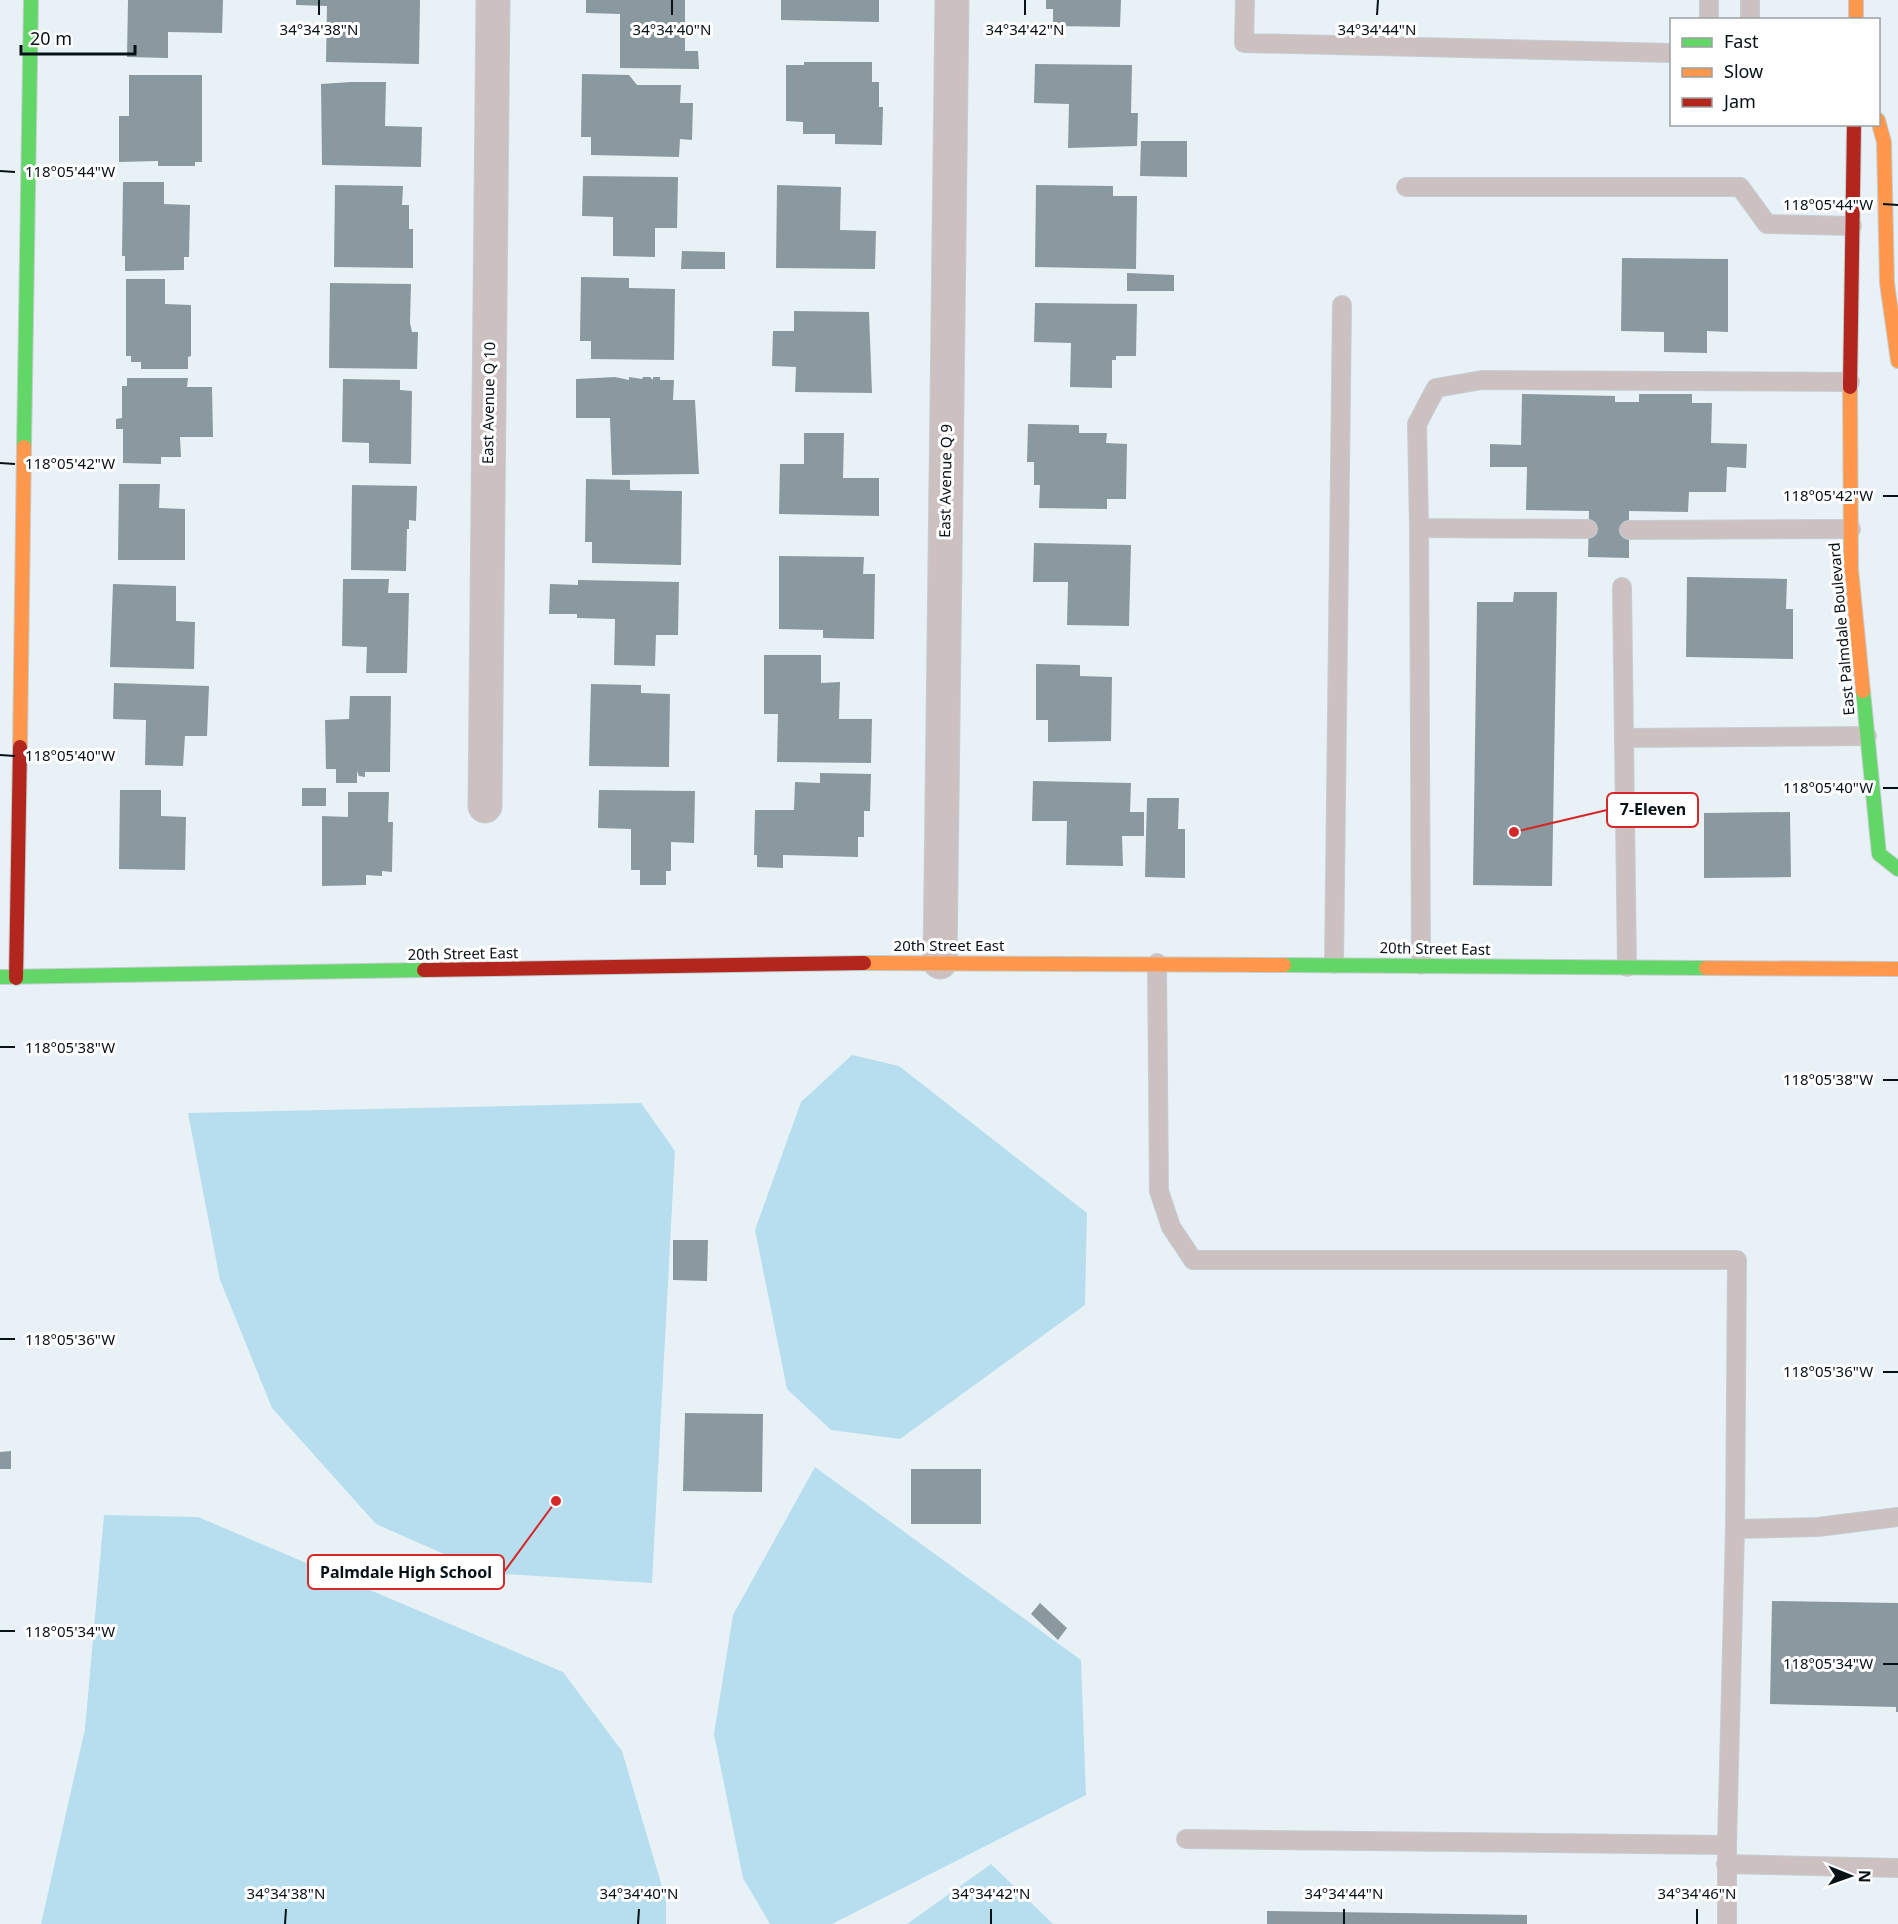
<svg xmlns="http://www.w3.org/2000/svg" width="1898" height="1924" font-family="'Noto Sans',sans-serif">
<rect width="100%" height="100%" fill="#e8f2f6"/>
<g fill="#b6deef">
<polygon points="852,1055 899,1066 1087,1213 1085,1305 900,1439 831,1430 787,1389 755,1230 801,1102"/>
<polygon points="641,1103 675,1151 652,1583 487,1573 376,1524 272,1408 220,1280 188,1113"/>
<polygon points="815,1467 1081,1660 1086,1795 832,1924 770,1924 743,1878 714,1734 733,1615"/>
<polygon points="104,1515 198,1517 563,1672 622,1751 666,1900 666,1924 41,1924 85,1729"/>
<polygon points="991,1864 1053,1924 907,1924"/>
</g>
<g fill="#89999f">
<polygon points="128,0 223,0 222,33 168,32 168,58 127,57"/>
<polygon points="296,0 420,0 419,64 326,62 327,6 296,5"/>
<polygon points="586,0 685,0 685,51 698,51 699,69 620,68 620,14 586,13"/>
<polygon points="781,0 879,0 879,22 781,20"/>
<polygon points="1046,0 1121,0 1120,27 1053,26 1053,9 1046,9"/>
<polygon points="804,62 872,62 872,82 879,82 879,107 883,107 882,145 835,144 835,134 803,134 803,122 786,121 786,65 804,65"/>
<polygon points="1035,64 1132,65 1131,113 1138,113 1137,146 1068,148 1069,104 1034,103"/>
<polygon points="582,74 629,75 637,85 681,85 680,103 693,103 692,140 680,139 679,157 591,155 591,137 581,137"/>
<polygon points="129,75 202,75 202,162 195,162 195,166 158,166 158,161 119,162 119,116 129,116"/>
<polygon points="351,82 386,82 385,126 422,127 421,167 322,165 321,84"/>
<polygon points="1141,141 1187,141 1187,177 1140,176"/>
<polygon points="583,176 678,177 677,228 655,228 655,257 613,256 613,217 582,216"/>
<polygon points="123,182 164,182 164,204 190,205 189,257 184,257 184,270 125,271 125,256 122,256"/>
<polygon points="335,185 403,186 402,205 409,205 409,229 413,229 413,268 334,267"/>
<polygon points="777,185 841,187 840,230 876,231 875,269 776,268"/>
<polygon points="1036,185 1113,186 1113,196 1137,196 1136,269 1035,267"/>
<polygon points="682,251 725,252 725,269 681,269"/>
<polygon points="1622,258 1728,259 1728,332 1707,331 1707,353 1664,352 1664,332 1621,331"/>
<polygon points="1127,273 1174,275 1174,291 1127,291"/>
<polygon points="581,277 629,278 629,288 675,289 674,360 591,359 591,341 580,341"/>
<polygon points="126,279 165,279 165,304 191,305 191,356 188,357 188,369 141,369 141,362 131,362 131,356 126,356"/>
<polygon points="330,283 411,284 410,323 412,332 418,332 417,369 329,368"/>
<polygon points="1035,303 1137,304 1136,356 1116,356 1116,360 1112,360 1112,388 1070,387 1071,343 1034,342"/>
<polygon points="794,311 869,312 872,393 795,392 796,367 772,366 773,331 794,331"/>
<polygon points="615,377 629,380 629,377 642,379 643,377 650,377 653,380 653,377 660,377 660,380 674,380 673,400 695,400 699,474 612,475 610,418 576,418 576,379"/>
<polygon points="127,378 188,378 187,387 212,387 213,437 180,437 181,457 161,457 161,464 123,463 123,429 116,429 116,419 122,418 122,386 127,386"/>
<polygon points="343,379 400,380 400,390 412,391 411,464 369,463 369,443 342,442"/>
<polygon points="1522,394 1615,396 1615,402 1639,402 1639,394 1692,394 1692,403 1712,403 1711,443 1747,444 1746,468 1727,467 1726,492 1689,492 1688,512 1629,511 1629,558 1588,557 1589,511 1526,510 1527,467 1490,467 1490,444 1521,445"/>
<polygon points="1028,424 1079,425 1079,433 1107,433 1106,443 1127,444 1126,499 1107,499 1107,509 1039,508 1040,485 1034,485 1034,462 1027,462"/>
<polygon points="804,433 844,433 843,478 879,478 879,516 779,514 780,464 804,464"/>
<polygon points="586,479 630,480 630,490 682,491 681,565 592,563 592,542 585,542"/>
<polygon points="119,484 160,484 159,508 185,509 185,560 118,560"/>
<polygon points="352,485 417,486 416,521 409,520 409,529 407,529 406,571 351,570"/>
<polygon points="1034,543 1131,545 1129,626 1067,625 1068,582 1033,582"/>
<polygon points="779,556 864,557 863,574 875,574 874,639 823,638 823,630 779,629"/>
<polygon points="1687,577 1787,579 1786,609 1793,609 1793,659 1686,657"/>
<polygon points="343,579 389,579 388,593 409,593 407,673 366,673 367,647 342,646"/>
<polygon points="578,580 679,582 678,635 656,635 655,666 614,665 615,619 577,618 577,614 549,614 550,584 578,585"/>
<polygon points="113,584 176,586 176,621 195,622 194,669 110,667"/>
<polygon points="1514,592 1557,592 1552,886 1473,885 1477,602 1513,602"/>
<polygon points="764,655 821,655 821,683 840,682 839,719 872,719 871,763 777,762 778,714 764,714"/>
<polygon points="1036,664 1080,665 1080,676 1112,677 1111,741 1048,742 1048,720 1036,720"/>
<polygon points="114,683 209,686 207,736 185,736 183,766 145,765 146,720 113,719"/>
<polygon points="591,684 641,685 641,693 670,694 669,767 589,766"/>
<polygon points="350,696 391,696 390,772 365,772 365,777 359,776 357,771 357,783 336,783 336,769 326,769 325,720 349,719"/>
<polygon points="820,773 871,774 870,811 864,811 864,837 858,837 858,857 783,855 783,868 757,867 757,855 754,855 755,810 794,810 795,782 820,783"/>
<polygon points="1033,781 1131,783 1130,812 1144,812 1144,836 1122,836 1123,866 1066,865 1067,821 1032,821"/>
<rect x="302" y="788" width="24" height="18"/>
<polygon points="120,790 161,790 161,816 186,817 185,870 119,869"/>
<polygon points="599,790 695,791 694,843 671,842 671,871 666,871 666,885 640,885 640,870 631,870 631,829 598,828"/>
<polygon points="348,792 389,792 388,822 393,822 392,872 382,871 382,876 366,875 366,885 322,886 322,816 348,817"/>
<polygon points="1147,798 1179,798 1178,829 1185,829 1185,878 1145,877"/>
<polygon points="1790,812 1791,877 1704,878 1704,813"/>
<polygon points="673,1240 708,1240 707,1281 673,1280"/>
<polygon points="685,1413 763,1414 762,1492 683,1491"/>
<polygon points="11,1451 11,1469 0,1469 0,1452"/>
<rect x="911" y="1469" width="70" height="55"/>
<polygon points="1772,1601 1898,1603 1898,1712 1896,1712 1896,1707 1770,1704"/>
<polygon points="1040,1603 1067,1628 1058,1640 1031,1614"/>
<polygon points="1267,1911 1527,1915 1527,1924 1267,1924"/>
</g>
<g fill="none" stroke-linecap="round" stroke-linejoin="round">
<defs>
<g id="lane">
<polyline points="1245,0 1244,43 1672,53"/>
<polyline points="1709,0 1709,20"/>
<polyline points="1750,20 1750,0"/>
<polyline points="1406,187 1740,187 1767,224 1852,226"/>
<polyline points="1419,528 1421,965"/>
<polyline points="1588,529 1419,528 1417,424 1436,388 1482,380 1850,382"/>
<polyline points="1629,530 1851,529"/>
<polyline points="1622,587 1627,967"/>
<polyline points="1624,738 1867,736"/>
<polyline points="1157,963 1159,1191 1171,1227 1193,1260 1737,1260 1735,1529"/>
<polyline points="1334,964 1342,305"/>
<polyline points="1186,1839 1727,1845 1727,1924"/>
<polyline points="1727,1845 1735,1529 1818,1527 1898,1517"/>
<polyline points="1726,1864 1898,1868"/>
</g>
<g id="street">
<polyline points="485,806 493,0"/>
<polyline points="940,962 952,0"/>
</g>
<g id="fast">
<polyline points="24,447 31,0"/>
<polyline points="1863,691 1879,854 1898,869"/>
<polyline points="1284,965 1706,968"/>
<polyline points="0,977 424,970"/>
</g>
<g id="slow">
<polyline points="1856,0 1856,20"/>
<polyline points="1878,120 1884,142 1887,283 1898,361"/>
<polyline points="1850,387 1851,569 1863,691"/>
<polyline points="20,747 24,447"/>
<polyline points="864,963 1284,965"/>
<polyline points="1706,968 1898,969"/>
</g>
<g id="jam">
<polyline points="1850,387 1854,124"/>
<polyline points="424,970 864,963"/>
<polyline points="16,978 20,747"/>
</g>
</defs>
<use href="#lane" stroke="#c5cdd1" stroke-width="20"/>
<use href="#street" stroke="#c5cdd1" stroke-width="35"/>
<use href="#fast" stroke="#c5cdd1" stroke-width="16"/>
<use href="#slow" stroke="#c5cdd1" stroke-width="16"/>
<use href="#jam" stroke="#c5cdd1" stroke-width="16"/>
<use href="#lane" stroke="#ccc0c1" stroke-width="18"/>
<use href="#street" stroke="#ccc0c1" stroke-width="33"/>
<use href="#fast" stroke="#63d668" stroke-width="14"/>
<use href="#slow" stroke="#ff974d" stroke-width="14"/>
<use href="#jam" stroke="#b3261e" stroke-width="14"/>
</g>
<path fill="none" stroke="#071216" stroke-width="2" d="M319 15V0M672 15V0M1025 15V0M1377 15 1378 0M0 171 15 172M1883 204 1898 205M0 463 15 464M1883 496H1898M0 755 15 756M1883 788H1898M0 1047H15M1883 1080H1898M0 1339H15M1883 1372H1898M0 1631H15M1883 1664H1898M285 1924 286 1909M638 1924 639 1909M991 1924V1909M1344 1924V1909M1697 1924V1909"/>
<g text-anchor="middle" stroke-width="6" stroke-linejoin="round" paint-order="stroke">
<g font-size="15" fill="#071216" stroke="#fefefe">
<text transform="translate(489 403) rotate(-89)" y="5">East Avenue Q 10</text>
<text transform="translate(946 481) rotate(-89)" y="5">East Avenue Q 9</text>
<text transform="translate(1842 629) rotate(-95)" y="5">East Palmdale Boulevard</text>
<text x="949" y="951">20th Street East</text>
<text transform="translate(1435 949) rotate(1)" y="5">20th Street East</text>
<text transform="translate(463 954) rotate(-1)" y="5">20th Street East</text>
</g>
</g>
<g font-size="15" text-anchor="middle" fill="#071216" stroke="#fefefe" stroke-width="6" stroke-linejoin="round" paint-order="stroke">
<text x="319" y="35">34°34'38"N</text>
<text x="672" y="35">34°34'40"N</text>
<text x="1025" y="35">34°34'42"N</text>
<text x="1377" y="35">34°34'44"N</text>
<text x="70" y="177">118°05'44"W</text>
<text x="1828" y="210">118°05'44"W</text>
<text x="70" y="469">118°05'42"W</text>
<text x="1828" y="501">118°05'42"W</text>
<text x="70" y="761">118°05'40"W</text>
<text x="1828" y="793">118°05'40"W</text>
<text x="70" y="1053">118°05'38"W</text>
<text x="1828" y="1085">118°05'38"W</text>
<text x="70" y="1345">118°05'36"W</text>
<text x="1828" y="1377">118°05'36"W</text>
<text x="70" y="1637">118°05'34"W</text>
<text x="1828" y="1669">118°05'34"W</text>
<text x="286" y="1899">34°34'38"N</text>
<text x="639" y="1899">34°34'40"N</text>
<text x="991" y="1899">34°34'42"N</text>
<text x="1344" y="1899">34°34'44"N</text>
<text x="1697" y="1899">34°34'46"N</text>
</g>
<path fill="none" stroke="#d62828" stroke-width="2" d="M1514 832L1607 810M556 1501L504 1572"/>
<g fill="#d62828" stroke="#fefefe" stroke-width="2">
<circle cx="1514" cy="832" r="6"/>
<circle cx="556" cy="1501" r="6"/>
</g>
<g fill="#fefefe" stroke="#d62828" stroke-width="2">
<rect x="1607" y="793" width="91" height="34" rx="6"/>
<rect x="308" y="1555" width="196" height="34" rx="6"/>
</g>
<g font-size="16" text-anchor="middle" font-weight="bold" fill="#071216">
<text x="1653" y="815">7-Eleven</text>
<text x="406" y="1578">Palmdale High School</text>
</g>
<rect x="1670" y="18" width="210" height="108" fill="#fefefe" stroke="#9ba0a1" stroke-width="1.5"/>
<rect x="1682" y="38" width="30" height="9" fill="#63d668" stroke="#9ba0a1" stroke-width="1.5"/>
<text x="1724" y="48" font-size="18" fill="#071216">Fast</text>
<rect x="1682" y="68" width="30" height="9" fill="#ff974d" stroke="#9ba0a1" stroke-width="1.5"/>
<text x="1724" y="78" font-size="18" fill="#071216">Slow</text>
<rect x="1682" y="98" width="30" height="9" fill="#b3261e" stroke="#9ba0a1" stroke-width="1.5"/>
<text x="1724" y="108" font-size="18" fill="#071216">Jam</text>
<g transform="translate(1850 1876) rotate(91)" stroke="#fefefe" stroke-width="4.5" paint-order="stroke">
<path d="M0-4.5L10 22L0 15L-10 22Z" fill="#071216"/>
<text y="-9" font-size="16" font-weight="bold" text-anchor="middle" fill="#071216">N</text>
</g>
<path d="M21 45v9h114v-9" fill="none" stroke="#071216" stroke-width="3"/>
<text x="30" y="45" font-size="18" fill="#071216" stroke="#fefefe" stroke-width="4.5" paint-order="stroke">20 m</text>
</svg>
